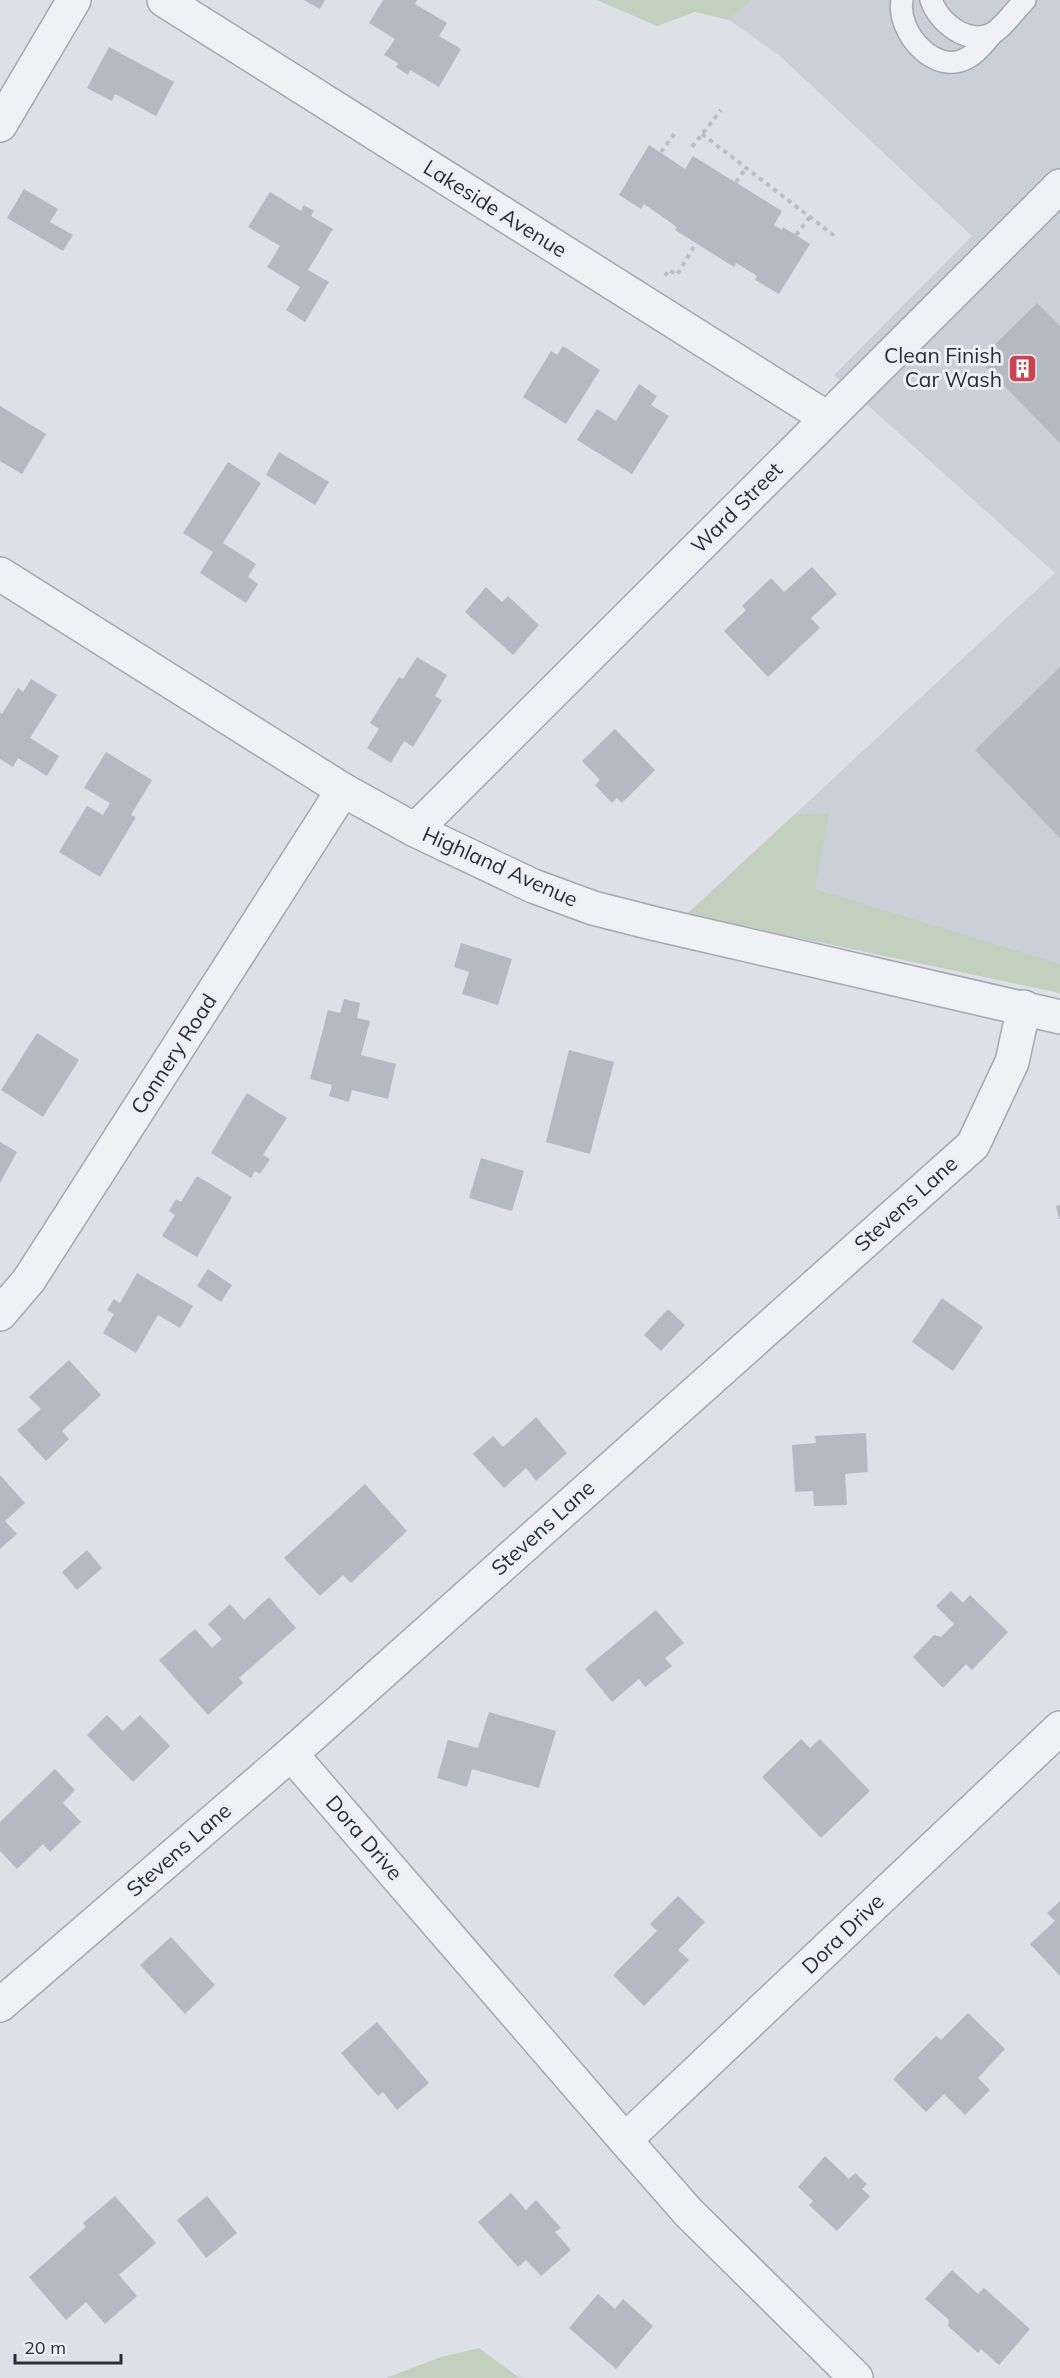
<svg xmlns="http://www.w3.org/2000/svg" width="1060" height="2378" font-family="Mulish,sans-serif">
<rect width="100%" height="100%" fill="#dde0e7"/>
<polygon fill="#cbcfd8" points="752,0 1060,0 1060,993 687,914 1055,573 834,375 972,236 779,55 729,20"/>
<g fill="#c2d0be">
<polygon points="597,0 752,0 729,20 695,12 657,26"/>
<polygon points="829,813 815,889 1060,964 1060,993 687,914 794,815"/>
<polygon points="479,2348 518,2377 525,2378 386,2378 441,2357"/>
</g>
<g fill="#b5b9c3">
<polygon points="304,0 325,0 320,9"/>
<polygon points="383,0 417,0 415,4 447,23 439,36 461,49 439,87 410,70 408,75 396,67 398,63 384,55 395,39 369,23"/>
<polygon points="109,47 174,82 156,116 115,94 112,101 87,88"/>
<polygon points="649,145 685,169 693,156 782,211 774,225 782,230 783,227 810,244 779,294 755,280 757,276 736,263 734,267 675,230 677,227 644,204 641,209 619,195"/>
<polygon points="24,189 58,209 50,222 73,235 63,251 7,218"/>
<polygon points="270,192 301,211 304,205 314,211 311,216 333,229 308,270 329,282 305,322 286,310 300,287 267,267 280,246 248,227"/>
<polygon points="1037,303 1060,326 1060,443 979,360"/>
<polygon points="563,346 600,370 566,424 523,397 551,351 557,355"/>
<polygon points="639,384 657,396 651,405 669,416 632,474 577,440 597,409 616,421"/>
<polygon points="0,406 46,434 22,474 0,461"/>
<polygon points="279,452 329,482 315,505 266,475"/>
<polygon points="228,462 261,483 223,543 256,564 248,577 258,584 246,603 200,573 213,552 183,533"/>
<polygon points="812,567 837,594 811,618 820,628 768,677 724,631 746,610 742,606 771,578 784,592"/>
<polygon points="486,587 502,602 508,596 539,625 513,655 465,612"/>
<polygon points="417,657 447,675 435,696 442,700 413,747 404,741 391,763 367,748 379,729 370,723 399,677 403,679"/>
<polygon points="1060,667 1060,838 975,750"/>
<polygon points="31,679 57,695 30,738 59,756 47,776 18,758 13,767 0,759 0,712 2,714 18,688 23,692"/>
<polygon points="615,729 655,770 622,803 617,798 612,803 595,785 600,780 582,761"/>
<polygon points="106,752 152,780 131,815 136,817 100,877 59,852 87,806 103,815 110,803 84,788"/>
<polygon points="461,943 512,959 498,1005 462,994 469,972 454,967"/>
<polygon points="344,999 360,1003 357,1018 370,1021 361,1055 396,1064 388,1099 352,1090 349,1102 329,1096 332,1085 310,1079 328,1010 340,1013"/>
<polygon points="37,1033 79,1060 43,1117 1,1090"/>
<polygon points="569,1050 614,1062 590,1154 546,1142"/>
<polygon points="247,1093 287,1118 263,1155 270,1159 260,1174 255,1171 251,1178 211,1153"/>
<polygon points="0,1142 17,1152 0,1183"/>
<polygon points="481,1158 524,1171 512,1211 469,1198"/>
<polygon points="197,1176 232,1197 197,1257 162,1236 175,1215 169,1211 176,1199 181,1202"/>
<polygon points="1060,1205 1060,1219 1059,1219 1056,1206"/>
<polygon points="208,1269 232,1285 221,1302 197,1286"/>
<polygon points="137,1273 193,1306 180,1328 158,1315 136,1353 103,1333 114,1314 107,1310 114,1299 120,1303"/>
<polygon points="942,1298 983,1327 953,1371 912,1342"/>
<polygon points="668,1309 685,1325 661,1351 644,1335"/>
<polygon points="69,1360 101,1395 62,1431 69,1439 46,1461 17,1430 41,1409 29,1397"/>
<polygon points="536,1417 567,1453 536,1481 526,1468 504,1488 473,1454 493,1436 503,1447"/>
<polygon points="866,1433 868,1472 845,1474 847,1505 818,1506 814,1506 813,1491 795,1492 792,1445 816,1443 815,1436"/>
<polygon points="0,1475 25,1503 5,1521 17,1534 0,1549"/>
<polygon points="365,1484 407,1531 351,1583 343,1575 320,1596 284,1558"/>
<polygon points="87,1550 102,1568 77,1590 62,1572"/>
<polygon points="951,1591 963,1603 970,1595 1008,1632 972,1670 966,1664 943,1688 913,1657 934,1635 941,1637 954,1624 936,1606"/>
<polygon points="269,1597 296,1628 239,1678 243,1683 208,1715 159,1660 195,1629 212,1648 222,1639 208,1624 230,1604 244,1620"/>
<polygon points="656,1610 684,1643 665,1658 672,1666 645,1687 639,1679 612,1702 585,1669"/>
<polygon points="489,1712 556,1731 539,1788 472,1769 467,1787 437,1778 448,1740 478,1748"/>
<polygon points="107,1715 123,1731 140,1715 170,1746 133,1782 87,1735"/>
<polygon points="801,1739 810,1748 820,1739 870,1791 821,1838 762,1777"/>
<polygon points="55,1769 75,1790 63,1803 81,1822 50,1852 43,1844 17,1869 0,1851 0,1822"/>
<polygon points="678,1896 705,1922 678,1950 689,1960 644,2006 613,1975 657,1931 650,1924"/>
<polygon points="1060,1901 1060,1976 1030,1944 1055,1921 1047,1913"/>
<polygon points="171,1937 215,1985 185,2014 140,1965"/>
<polygon points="968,2013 1005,2049 978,2078 990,2090 965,2115 944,2094 926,2112 893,2079 936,2036 941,2040"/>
<polygon points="377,2022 429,2083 397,2110 383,2092 378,2096 341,2053"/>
<polygon points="825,2156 849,2179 855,2173 867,2184 862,2189 870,2196 837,2231 809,2205 813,2201 798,2187"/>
<polygon points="511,2193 526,2210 536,2200 561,2228 555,2232 571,2250 541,2276 526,2260 518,2267 478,2222"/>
<polygon points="115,2196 156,2243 119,2275 137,2296 105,2324 86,2302 66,2320 29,2277 86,2227 83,2223"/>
<polygon points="207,2196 237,2233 206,2258 177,2220"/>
<polygon points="952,2270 978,2294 984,2288 1030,2329 999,2365 981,2349 978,2353 948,2326 949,2320 925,2299"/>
<polygon points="598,2294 615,2309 623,2299 653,2326 616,2369 569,2328"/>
</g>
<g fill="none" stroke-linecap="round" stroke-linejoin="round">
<defs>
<g id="service">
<path d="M902 0C896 32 936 78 969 57 978 52 985 42 992 34"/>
<path d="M931 0C939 22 966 45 991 34 1000 31 1017 8 1025 0"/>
</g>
<g id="minor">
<polyline points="164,0 827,418"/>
<polyline points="0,125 74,0"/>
<polyline points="415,830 1060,186"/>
<polyline points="0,1314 29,1280 343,790"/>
<polyline points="291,1754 625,2140"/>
<polyline points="0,2005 291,1754 973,1145 1012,1062 1024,1007"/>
<polyline points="856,2378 688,2212 625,2140 1060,1728"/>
</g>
<polyline id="tertiary" points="0,574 343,790 415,830 533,886 593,908 656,924 1060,1017"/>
</defs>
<use href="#service" stroke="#a3a7b1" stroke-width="24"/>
<use href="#minor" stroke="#a3a7b1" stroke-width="36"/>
<use href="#tertiary" stroke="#a3a7b1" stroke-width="36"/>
<g stroke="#bcbec5" stroke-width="4" stroke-dasharray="4.5 4.5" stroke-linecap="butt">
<polyline points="702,134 836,237"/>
<polyline points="692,147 721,110"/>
<polyline points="661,152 675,133"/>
<polyline points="736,182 746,168"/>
<polyline points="796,235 810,217"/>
<polyline points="665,276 669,270 677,275 696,243"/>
</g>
<use href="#service" stroke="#f0f1f5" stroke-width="21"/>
<use href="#minor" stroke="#f0f1f5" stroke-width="33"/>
<use href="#tertiary" stroke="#f0f1f5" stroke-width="33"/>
</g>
<defs>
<symbol id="building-square" viewBox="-11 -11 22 22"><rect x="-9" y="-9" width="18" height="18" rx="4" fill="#c94453" stroke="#eceff4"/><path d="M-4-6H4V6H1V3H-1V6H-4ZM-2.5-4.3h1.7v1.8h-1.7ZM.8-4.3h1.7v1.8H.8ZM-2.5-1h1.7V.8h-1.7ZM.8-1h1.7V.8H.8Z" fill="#fff"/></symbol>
</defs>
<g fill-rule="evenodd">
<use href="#building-square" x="1006" y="352" width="33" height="33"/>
</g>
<g text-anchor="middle" stroke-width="6" stroke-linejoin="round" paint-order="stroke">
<g font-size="21" fill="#272e3d" stroke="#eceff4">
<text transform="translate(495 209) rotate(32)" y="7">Lakeside Avenue</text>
<text transform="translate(737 508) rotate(-45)" y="7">Ward Street</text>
<text transform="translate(500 867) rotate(24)" y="7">Highland Avenue</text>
<text transform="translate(174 1054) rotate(-57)" y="7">Connery Road</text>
<text transform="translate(906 1204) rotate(-42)" y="7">Stevens Lane</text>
<text transform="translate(543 1528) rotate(-42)" y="7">Stevens Lane</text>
<text transform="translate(364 1838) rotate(49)" y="7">Dora Drive</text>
<text transform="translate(179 1850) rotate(-41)" y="7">Stevens Lane</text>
<text transform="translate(843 1934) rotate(-44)" y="7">Dora Drive</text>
</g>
<g font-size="21" fill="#272e3d" stroke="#eceff4" text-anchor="end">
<text x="1002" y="363">Clean Finish<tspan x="1002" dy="24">Car Wash</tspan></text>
</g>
</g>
<path d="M15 2354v9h106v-9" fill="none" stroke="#272e3d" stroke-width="3"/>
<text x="24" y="2354" font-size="18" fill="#272e3d" stroke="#eceff4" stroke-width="4.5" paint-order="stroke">20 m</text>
</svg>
